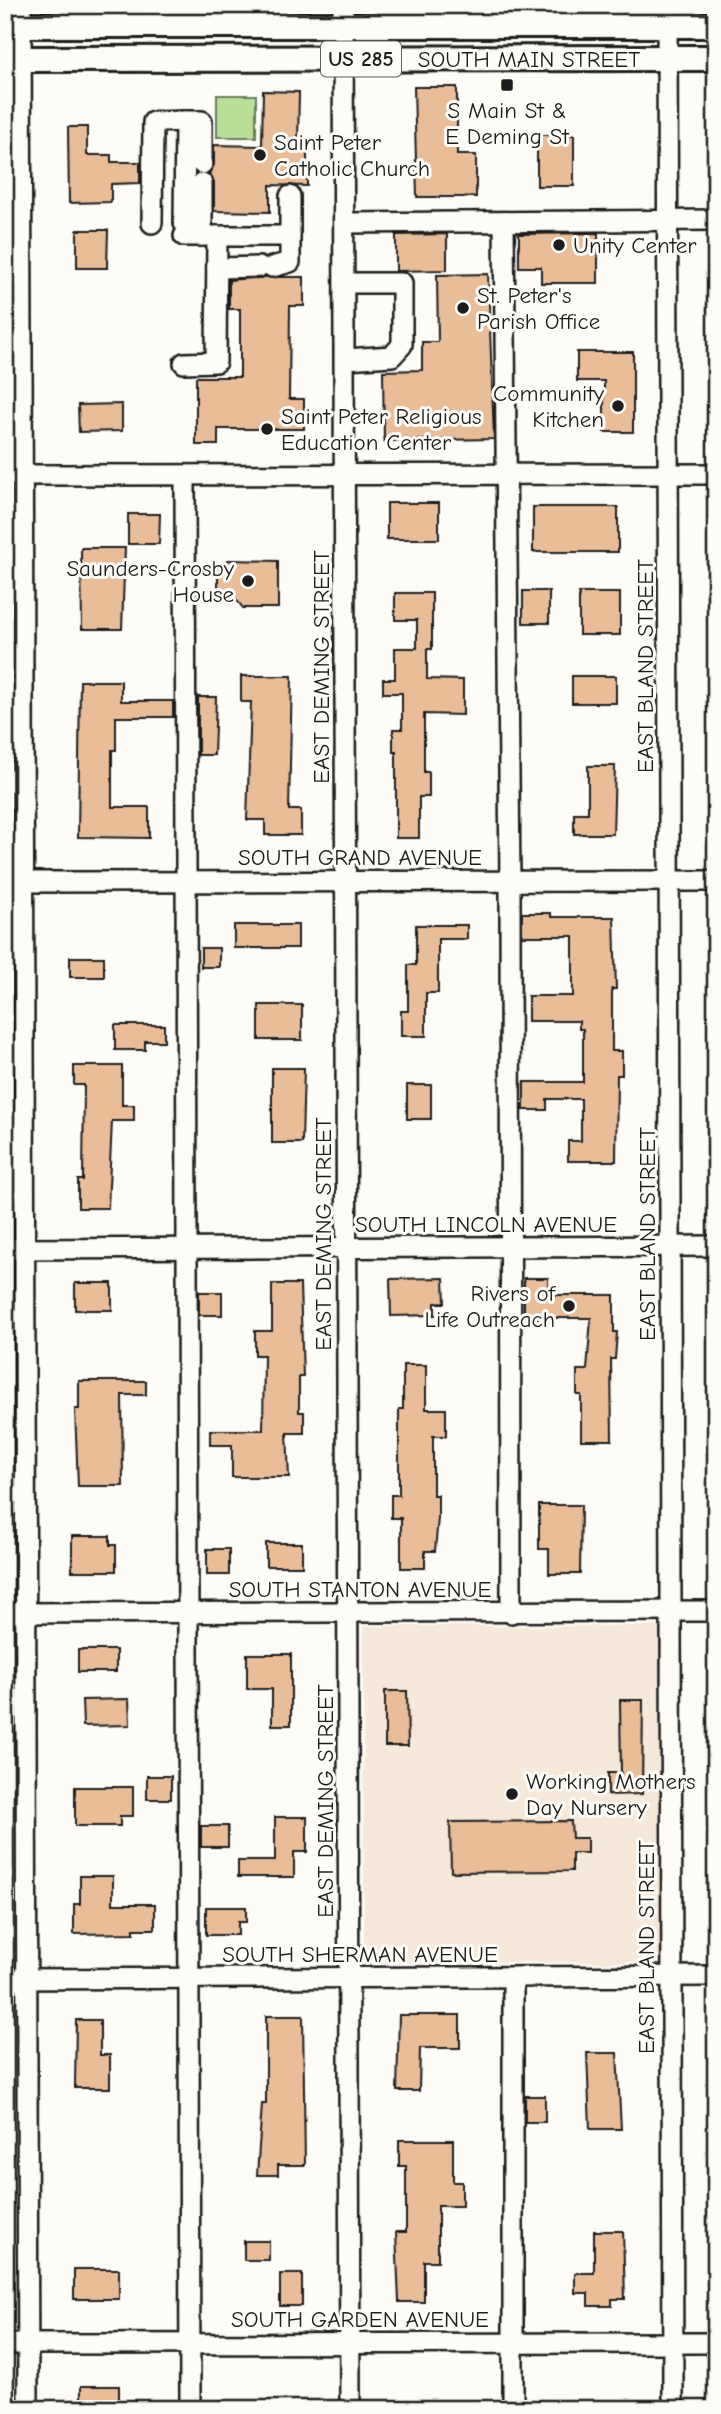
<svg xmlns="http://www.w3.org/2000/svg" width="721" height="2414" font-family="'Comic Neue',sans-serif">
<rect width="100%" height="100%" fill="#fdfcf7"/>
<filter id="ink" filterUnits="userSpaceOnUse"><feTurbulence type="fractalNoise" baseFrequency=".0143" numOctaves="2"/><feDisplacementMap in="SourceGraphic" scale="14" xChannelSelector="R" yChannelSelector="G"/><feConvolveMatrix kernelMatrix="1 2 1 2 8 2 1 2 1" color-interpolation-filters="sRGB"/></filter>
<g filter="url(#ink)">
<polygon fill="#f7e9da" points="363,1626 659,1626 660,1962 364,1963"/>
<rect fill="#b9de98" stroke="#6a7d5a" stroke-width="2" x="217" y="95" width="39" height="42"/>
<g fill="#e9bd98" stroke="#1c1c1c" stroke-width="2">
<polygon points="414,87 457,87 457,155 476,155 476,197 417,197"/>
<polygon points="263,91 299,92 298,144 307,144 307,186 270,185 270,212 214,211 214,182 209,173 214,165 214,145 262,146"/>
<polygon points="68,127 87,127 87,155 111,155 111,162 140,162 140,183 111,184 111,202 69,203"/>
<rect x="537" y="135" width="37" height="51"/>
<polygon points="77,230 108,230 107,268 77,268"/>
<polygon points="598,233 598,283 541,283 541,267 519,267 519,234"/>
<polygon points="447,234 447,270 396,271 396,235"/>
<polygon points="488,274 494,439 384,441 383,371 422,370 422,342 438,342 437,275"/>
<polygon points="265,277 304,277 304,306 290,306 289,399 304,399 304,429 218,429 218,445 196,445 196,377 240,377 240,309 229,309 229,280"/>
<polygon points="577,352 633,352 633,432 604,432 604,381 577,381"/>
<polygon points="122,404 122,431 79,432 78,405"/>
<rect x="387" y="503" width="52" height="36"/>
<rect x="533" y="507" width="85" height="45"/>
<polygon points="128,514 160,514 159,544 128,544"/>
<polygon points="81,548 125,548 122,629 82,629"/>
<polygon points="228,560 278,561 278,608 243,608 232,594 218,594 218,568"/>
<rect x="523" y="591" width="26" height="32"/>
<polygon points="395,593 432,593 432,649 427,649 427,679 463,680 463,715 424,714 424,772 429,772 429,797 419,797 419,838 396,838 396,752 393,752 393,729 402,729 402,693 383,693 383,679 395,679 395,648 417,648 417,620 395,620"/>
<rect x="579" y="593" width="41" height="42"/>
<polygon points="241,676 292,676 289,810 301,810 301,835 265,835 265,820 247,820 251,702 241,702"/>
<rect x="572" y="676" width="44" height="27"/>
<polygon points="80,681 121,681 121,701 173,701 173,717 116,717 116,750 112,750 112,807 149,807 149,838 78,837"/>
<polygon points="198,697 216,697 214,755 198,755"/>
<polygon points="588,766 615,766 613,834 574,834 574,813 588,813"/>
<polygon points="522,913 551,913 551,917 614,917 616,989 612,989 612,1051 622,1051 622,1075 617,1075 616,1161 568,1161 568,1141 581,1141 581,1099 547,1099 547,1110 524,1110 524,1082 583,1082 583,1029 579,1029 579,1021 528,1021 528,996 573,996 573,936 522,936"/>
<rect x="234" y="925" width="64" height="23"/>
<polygon points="416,925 467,925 467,939 438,939 438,993 426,993 426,1036 401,1036 401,1011 408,1011 408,965 416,965"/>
<rect x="201" y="948" width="18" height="19"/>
<rect x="70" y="957" width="34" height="20"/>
<rect x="259" y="1005" width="43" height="35"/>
<polygon points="115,1025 164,1025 164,1041 145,1041 145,1050 115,1050"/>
<polygon points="74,1066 122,1066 122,1105 134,1105 134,1121 112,1121 108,1208 78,1208 78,1180 83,1180 84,1085 74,1085"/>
<polygon points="272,1068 304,1068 302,1143 272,1143"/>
<rect x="407" y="1085" width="24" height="34"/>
<polygon points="444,1278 445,1303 435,1303 435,1315 391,1316 390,1279"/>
<polygon points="524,1278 548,1278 548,1295 614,1295 614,1332 617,1332 615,1359 611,1359 612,1440 581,1440 581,1395 577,1395 577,1370 587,1370 591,1318 524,1318"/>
<rect x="75" y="1283" width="37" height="27"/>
<polygon points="272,1284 300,1284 303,1377 299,1377 299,1412 304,1412 304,1433 287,1433 289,1477 232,1477 232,1445 210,1445 210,1430 263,1430 264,1355 255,1355 255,1331 272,1331"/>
<rect x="199" y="1292" width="23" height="23"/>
<polygon points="403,1365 426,1365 426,1409 446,1409 446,1436 433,1436 433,1495 438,1495 438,1518 435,1551 425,1551 425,1568 401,1568 401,1518 391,1518 391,1495 399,1495 399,1409 403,1409"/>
<polygon points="79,1381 146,1381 146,1395 122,1395 123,1486 78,1486 75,1409 79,1409"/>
<polygon points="539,1505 581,1505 580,1574 549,1574 549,1549 539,1549"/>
<polygon points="72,1536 110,1536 110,1545 116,1545 116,1571 72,1571"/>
<rect x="266" y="1543" width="36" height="23"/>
<rect x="207" y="1549" width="22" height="26"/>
<rect x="78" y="1650" width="38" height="22"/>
<polygon points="247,1654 291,1654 291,1725 272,1725 272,1689 247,1689"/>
<polygon points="385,1691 407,1691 408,1746 385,1746"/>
<polygon points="129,1699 130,1725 83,1726 82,1700"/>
<polygon points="620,1700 643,1700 642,1794 608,1795 608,1773 621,1773"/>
<rect x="147" y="1776" width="24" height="23"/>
<polygon points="75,1787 133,1787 133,1816 120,1816 120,1826 75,1826"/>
<polygon points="275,1817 307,1817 307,1852 294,1852 294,1877 238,1877 238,1861 275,1861"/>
<polygon points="571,1821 572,1838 587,1838 587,1853 572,1853 572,1871 451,1872 450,1822"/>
<rect x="201" y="1826" width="27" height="21"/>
<polygon points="80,1876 113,1876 113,1904 155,1904 155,1929 134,1929 134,1933 74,1934 74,1904 80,1904"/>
<polygon points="206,1907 246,1907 246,1922 238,1922 238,1935 206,1935"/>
<polygon points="399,2015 460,2015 460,2048 420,2048 419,2091 397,2091"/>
<polygon points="266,2016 303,2016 305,2165 278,2165 278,2175 257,2175 262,2104 266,2104"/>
<polygon points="76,2020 100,2020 100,2055 110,2055 110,2088 75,2088"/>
<polygon points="587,2053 617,2053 621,2129 590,2129"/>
<rect x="525" y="2096" width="20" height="26"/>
<polygon points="399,2140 453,2140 453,2182 462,2182 462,2206 438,2206 438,2261 424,2261 424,2302 399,2302 396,2232 406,2232 406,2166 399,2166"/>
<polygon points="594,2231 623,2231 625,2299 612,2299 612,2306 588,2306 588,2293 575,2293 575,2273 594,2273"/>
<rect x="244" y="2241" width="25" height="19"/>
<rect x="74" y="2269" width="45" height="30"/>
<rect x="280" y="2274" width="22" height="32"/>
<polygon points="81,2386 119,2386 119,2409 81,2406"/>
</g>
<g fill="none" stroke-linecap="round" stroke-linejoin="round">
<defs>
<g id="minor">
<polyline points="21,5 28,2409"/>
<polyline points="343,5 350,2409"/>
<polyline points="667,5 673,2409"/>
<polyline points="185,121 202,121 202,164"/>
<polyline points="202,183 202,236"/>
<polyline points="504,222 510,881 511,1613"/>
<polyline points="152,223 153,122 185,121 184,223"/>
<polyline points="345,223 716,220"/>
<polyline points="184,236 290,236"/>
<polyline points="272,267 290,262 290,196"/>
<polyline points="217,268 259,267"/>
<polyline points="345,283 402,283 402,345 392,356 346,359"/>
<polyline points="184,363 216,362 217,236"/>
<polyline points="5,475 716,474"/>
<polyline points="185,476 190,2409"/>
<polyline points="5,882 716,881"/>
<polyline points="5,1249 716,1246"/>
<polyline points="5,1613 716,1611"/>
<polyline points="513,1978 513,2409"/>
<polyline points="5,1979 716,1976"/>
<polyline points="5,2344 716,2343"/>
</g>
<g id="major">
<polyline points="5,25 716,25"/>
<polyline points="5,59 716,58"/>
</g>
</defs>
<use href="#minor" stroke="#1c1c1c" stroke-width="24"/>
<use href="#major" stroke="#1c1c1c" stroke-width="30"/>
<use href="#minor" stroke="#fdfcf7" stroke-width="19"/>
<use href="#major" stroke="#fdfcf7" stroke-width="24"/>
</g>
</g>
<g fill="#1c1c1c" stroke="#fdfcf7" stroke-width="2.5">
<rect x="500" y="78" width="14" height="14" rx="3.5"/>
<circle cx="260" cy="155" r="7"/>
<circle cx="559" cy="245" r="7"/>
<circle cx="463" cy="308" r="7"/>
<circle cx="618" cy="406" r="7"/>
<circle cx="267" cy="429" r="7"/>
<circle cx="248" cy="581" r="7"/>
<circle cx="569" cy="1306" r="7"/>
<circle cx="512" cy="1794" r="7"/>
</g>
<g text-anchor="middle" stroke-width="6" stroke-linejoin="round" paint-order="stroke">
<rect fill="#fdfcf7" stroke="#605f5e" stroke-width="2" x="321" y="41.5" width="80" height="35" rx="5"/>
<g font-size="21" font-weight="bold" fill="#1c1c1c">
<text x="361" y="66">US 285</text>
</g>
<g font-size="23" fill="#1c1c1c" stroke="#fdfcf7">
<text x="529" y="67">SOUTH MAIN STREET</text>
<text transform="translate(645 666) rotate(-90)" y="8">EAST BLAND STREET</text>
<text transform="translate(321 667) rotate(-90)" y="8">EAST DEMING STREET</text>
<text x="360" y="865">SOUTH GRAND AVENUE</text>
<text x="486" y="1232">SOUTH LINCOLN AVENUE</text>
<text transform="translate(323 1234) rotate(-90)" y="8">EAST DEMING STREET</text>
<text transform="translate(647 1234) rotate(-90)" y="8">EAST BLAND STREET</text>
<text x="360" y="1597">SOUTH STANTON AVENUE</text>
<text transform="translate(325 1801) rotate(-90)" y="8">EAST DEMING STREET</text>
<text transform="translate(646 1947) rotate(-90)" y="8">EAST BLAND STREET</text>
<text x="360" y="1962">SOUTH SHERMAN AVENUE</text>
<text x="360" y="2327">SOUTH GARDEN AVENUE</text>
</g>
<g font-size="23" fill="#1c1c1c" stroke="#fdfcf7" text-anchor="start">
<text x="507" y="118" text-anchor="middle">S Main St &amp;<tspan x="507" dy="26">E Deming St</tspan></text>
<text x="274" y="150">Saint Peter<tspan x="274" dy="26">Catholic Church</tspan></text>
<text x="573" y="253">Unity Center</text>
<text x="477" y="303">St. Peter's<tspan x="477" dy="26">Parish Office</tspan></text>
<text x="604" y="401" text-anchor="end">Community<tspan x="604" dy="26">Kitchen</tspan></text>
<text x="281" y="424">Saint Peter Religious<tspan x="281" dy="26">Education Center</tspan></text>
<text x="234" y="576" text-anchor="end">Saunders-Crosby<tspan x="234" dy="26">House</tspan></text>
<text x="555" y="1301" text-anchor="end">Rivers of<tspan x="555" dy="26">Life Outreach</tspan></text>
<text x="526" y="1789">Working Mothers<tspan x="526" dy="26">Day Nursery</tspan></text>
</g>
</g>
<rect width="721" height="2414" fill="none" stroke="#fdfcf7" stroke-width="28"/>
<rect x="14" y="14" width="693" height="2386" fill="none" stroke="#1c1c1c" stroke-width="2.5" filter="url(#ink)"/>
</svg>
